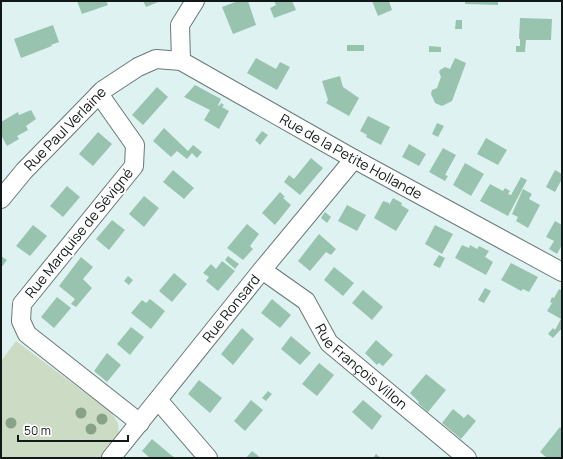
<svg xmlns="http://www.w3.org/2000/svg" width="563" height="459" font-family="Manrope,sans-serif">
<rect width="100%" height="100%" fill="#def3f1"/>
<polygon fill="#ccdcc4" points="16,341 111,412 118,423 119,436 101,458 1,458 1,361"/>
<g fill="#98c4af">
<polygon points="77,1 106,1 108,5 82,14"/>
<polygon points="143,1 161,1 146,7"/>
<polygon points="238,1 248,1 256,25 233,34 222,7"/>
<polygon points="274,1 292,1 296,10 274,18 270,8 276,5"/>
<polygon points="372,1 389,1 392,10 378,16"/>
<polygon points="465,1 498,1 498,5 465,4"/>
<polygon points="520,18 552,19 551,40 526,40 525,52 516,52 516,46 520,46 520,39 519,39"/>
<polygon points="456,20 462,20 462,29 455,29"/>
<polygon points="53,25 59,42 51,45 52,46 21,58 14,39"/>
<rect x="347" y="45" width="17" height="6"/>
<polygon points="429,46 441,47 441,52 429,52"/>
<polygon points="256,58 276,69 280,62 290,67 277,90 247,73"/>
<polygon points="455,58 466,63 452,101 442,106 435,103 431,94 432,90 437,88 441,77 439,72 440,70 445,67 450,69"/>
<polygon points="340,76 343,87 359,98 349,116 326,103 328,100 322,81"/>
<polygon points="195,85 221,99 218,105 219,106 221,103 224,105 222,107 229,111 219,129 204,120 210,110 184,97"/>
<polygon points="157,87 168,97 143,125 132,115"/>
<polygon points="31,110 36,119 26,126 28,130 17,136 19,139 7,146 1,135 1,122 18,112 19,115"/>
<polygon points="368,116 390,127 381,145 366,137 367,135 360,131"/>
<polygon points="437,123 444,126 438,137 432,134"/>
<polygon points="164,128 188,151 193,145 202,152 197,158 192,153 187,159 177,151 171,157 153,141"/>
<polygon points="262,131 268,135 260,145 255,140"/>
<polygon points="98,132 112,144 93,166 79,154"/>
<polygon points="486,138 507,150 498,165 477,154"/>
<polygon points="409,144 426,154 419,166 402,157"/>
<polygon points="443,148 456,155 445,175 448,176 445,181 429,172"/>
<polygon points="311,158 323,168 300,195 284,182 289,175 294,179"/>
<polygon points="465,163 484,174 471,196 453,185"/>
<polygon points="173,170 194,188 184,199 163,182"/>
<polygon points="555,170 562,174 562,179 555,192 546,187"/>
<polygon points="521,177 527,180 508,216 480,201 490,184 503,191 505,188 510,191 508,194 511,195"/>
<polygon points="67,186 80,197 63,217 50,206"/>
<polygon points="523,189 532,194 529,199 540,205 528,228 516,221 518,217 512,214"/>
<polygon points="280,192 285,197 283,198 291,205 275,225 262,213"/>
<polygon points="144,196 159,208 144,227 129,214"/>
<polygon points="393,198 402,203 401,205 409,210 396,231 374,218 383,201 389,203 389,205"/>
<polygon points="347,205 366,215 357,231 338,221"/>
<polygon points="325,212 331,217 327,223 321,218"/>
<polygon points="112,220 125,230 109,250 96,239"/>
<polygon points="555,221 562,225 562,245 557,254 549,249 554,241 546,237"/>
<polygon points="247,224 259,234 250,246 253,249 243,260 227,248"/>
<polygon points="33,225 47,236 30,256 16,246"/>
<polygon points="435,225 453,234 442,254 425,244"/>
<polygon points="319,234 336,249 331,255 326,252 310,271 298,261"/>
<polygon points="462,245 469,248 470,245 477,249 479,246 489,251 485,257 493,262 486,275 455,258"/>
<polygon points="439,255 445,258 440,268 433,265"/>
<polygon points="1,256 7,260 1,268"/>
<polygon points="228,256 239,264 235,269 225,260"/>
<polygon points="81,257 93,267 83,279 92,288 76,307 71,304 75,299 59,286"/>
<polygon points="222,261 235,271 218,291 206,281 209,277 203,273 211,264 216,269"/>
<polygon points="511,263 538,277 529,292 523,289 521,291 501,280"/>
<polygon points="334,267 354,283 343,296 324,280"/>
<polygon points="174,273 187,284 172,302 159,291"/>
<polygon points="128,276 133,280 129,285 124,281"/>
<polygon points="485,288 491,291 484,303 478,300"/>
<polygon points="559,289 562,291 562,328 553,338 548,334 553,328 555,330 561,319 547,311 552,303 550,302 552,297 554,298"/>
<polygon points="363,290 383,307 372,320 352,303"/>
<polygon points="57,297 71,308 54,328 41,317"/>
<polygon points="150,299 165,311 151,329 131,313 142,300 146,303"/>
<polygon points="272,299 291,315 280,328 261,313"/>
<polygon points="131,327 144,337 130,355 117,344"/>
<polygon points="242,328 254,339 233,365 221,354"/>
<polygon points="291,336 311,353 300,365 281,349"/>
<polygon points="376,340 393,355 383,366 379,363 377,365 365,353"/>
<polygon points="107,353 121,365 107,382 94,371"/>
<polygon points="319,363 334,375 317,396 302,384"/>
<polygon points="426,374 446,390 428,412 418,403 419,402 410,393"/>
<polygon points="199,380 222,398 210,413 188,394"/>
<polygon points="268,391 272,394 266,401 262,398"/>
<polygon points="251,400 263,410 245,431 234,421"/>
<polygon points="363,400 382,416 372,430 352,412"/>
<polygon points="453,409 464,418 468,414 476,421 461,439 442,423"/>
<polygon points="560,427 562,429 562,458 547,458 540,452"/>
<polygon points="152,439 171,455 175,458 150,458 142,451"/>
<polygon points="252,451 261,458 246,458"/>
<polygon points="376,454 381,458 373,458"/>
</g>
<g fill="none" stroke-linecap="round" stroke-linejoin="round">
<defs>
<g id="minor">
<polyline points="181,61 180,25 195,1"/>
<polyline points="99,94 135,145 134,166 22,304 21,321 27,334 140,423"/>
<path id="s1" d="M1 199 24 171 103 90 138 67 156 59 181 61 354 159 562 272"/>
<path id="s2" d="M262 270 306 301 329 343 467 458"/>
<polyline points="158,400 208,458"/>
<path id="s3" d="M111 458 262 270 354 159"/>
</g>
</defs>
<use href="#minor" stroke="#677978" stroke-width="20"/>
<use href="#minor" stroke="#fff" stroke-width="18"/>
</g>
<g fill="#87a286">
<circle cx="81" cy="413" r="5.5"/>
<circle cx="102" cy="419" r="5.5"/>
<circle cx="11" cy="423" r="5.5"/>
<circle cx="91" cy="429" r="5.5"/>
</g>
<g text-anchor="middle" stroke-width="4" stroke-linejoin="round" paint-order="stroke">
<g font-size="14" fill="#111818" stroke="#fff">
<text dy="5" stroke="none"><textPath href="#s1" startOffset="95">Rue Paul Verlaine</textPath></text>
<text dy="5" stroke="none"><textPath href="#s1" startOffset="431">Rue de la Petite Hollande</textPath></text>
<text transform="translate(79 233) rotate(-51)" y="5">Rue Marquise de Sévigné</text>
<text dy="5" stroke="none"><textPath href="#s3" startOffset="192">Rue Ronsard</textPath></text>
<text dy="5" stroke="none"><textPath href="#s2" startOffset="141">Rue François Villon</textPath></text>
</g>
</g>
<rect width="563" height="459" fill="none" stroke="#111818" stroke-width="4"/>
<path d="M18 435v6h110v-6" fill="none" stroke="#111818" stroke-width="2"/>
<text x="24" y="435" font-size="12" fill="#111818" stroke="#ffffff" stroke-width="3" paint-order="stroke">50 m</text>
</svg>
